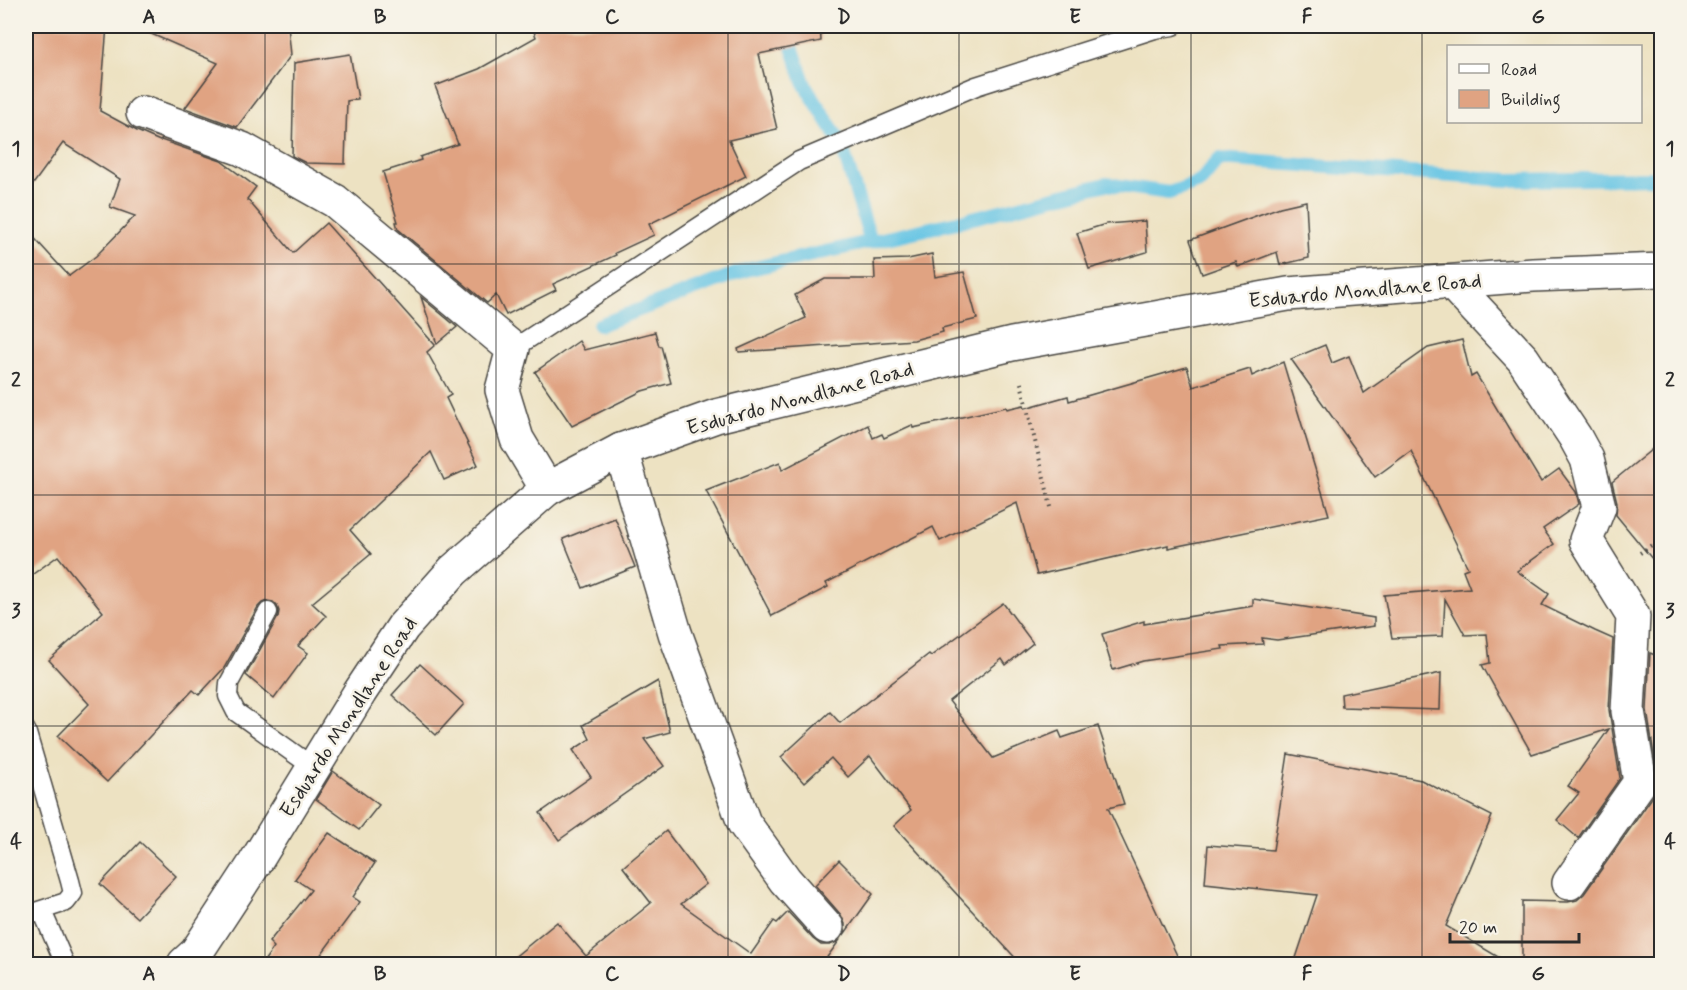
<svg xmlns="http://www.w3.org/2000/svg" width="1687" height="990" font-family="Mynerve,sans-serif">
<rect width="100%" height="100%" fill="#f7f3e8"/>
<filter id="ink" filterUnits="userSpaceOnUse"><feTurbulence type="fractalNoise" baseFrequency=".0167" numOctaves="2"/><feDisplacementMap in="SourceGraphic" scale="12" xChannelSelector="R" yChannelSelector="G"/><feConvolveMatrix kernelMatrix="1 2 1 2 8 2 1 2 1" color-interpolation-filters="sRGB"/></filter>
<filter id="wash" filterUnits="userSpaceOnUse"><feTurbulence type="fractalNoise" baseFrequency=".008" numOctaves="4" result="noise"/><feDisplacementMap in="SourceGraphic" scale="24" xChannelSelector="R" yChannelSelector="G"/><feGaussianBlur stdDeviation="1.35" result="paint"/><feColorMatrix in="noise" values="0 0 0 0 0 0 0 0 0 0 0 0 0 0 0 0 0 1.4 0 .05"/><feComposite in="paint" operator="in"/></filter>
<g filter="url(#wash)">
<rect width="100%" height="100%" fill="#ede2c2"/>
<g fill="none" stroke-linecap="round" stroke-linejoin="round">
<g stroke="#66c5e4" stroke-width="14">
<polyline points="785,26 805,85 841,143 871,242"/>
<polyline points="599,325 746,270 957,222 1106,184 1169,193 1200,182 1219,159 1508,180 1662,178"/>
</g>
</g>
<g id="blocks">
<g fill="#e0a382">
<polygon points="26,26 107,26 100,111 137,131 160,141 161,140 221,161 256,187 247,199 293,253 326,223 435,345 427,352 451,395 446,398 478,465 444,480 431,452 350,530 371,554 312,603 326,616 298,646 308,653 274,699 246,675 278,617 279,611 277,606 273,602 267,601 262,603 258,607 224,668 199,695 193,690 107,782 58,736 89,704 49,660 103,612 58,556 26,579 26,229 69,276 96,256 135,216 110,207 120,179 63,143 26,194"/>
<polygon points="133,26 288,26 291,55 237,127 185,108 218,63"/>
<polygon points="532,26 820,26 821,41 759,54 777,129 729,140 746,176 649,224 654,235 615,253 616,255 553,284 556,290 506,315 496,295 487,303 398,229 396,222 398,222 383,172 421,160 420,157 458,144 435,86 479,69 536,37"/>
<polygon points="350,54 358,99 347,101 345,164 306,163 292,156 294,63"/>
<polygon points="1306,201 1309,258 1280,265 1277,252 1238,267 1236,262 1202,274 1190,240 1280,207"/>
<polygon points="1145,221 1147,252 1089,269 1077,233 1106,224"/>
<polygon points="932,254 935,277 964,272 977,319 942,328 943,332 914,340 739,352 738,349 806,318 795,295 825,279 875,279 874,260 908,259"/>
<polygon points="421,297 457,327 437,344"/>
<polygon points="655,332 659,346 661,346 671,383 642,391 572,426 535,372 579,341 584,350"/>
<polygon points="1462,340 1471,377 1476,374 1541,482 1559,469 1576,492 1579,504 1543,529 1554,544 1517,571 1549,594 1542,605 1595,631 1613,639 1609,710 1620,778 1578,838 1557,820 1579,793 1568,786 1609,729 1532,754 1482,665 1490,663 1487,634 1465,635 1445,599 1443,636 1392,638 1384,595 1470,588 1463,570 1468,568 1411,451 1375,477 1291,359 1325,345 1332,363 1349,356 1364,393 1428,348"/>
<polygon points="1283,362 1329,515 1168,548 1168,545 1037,575 1017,503 940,541 933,527 826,583 828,587 772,616 706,491 780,462 782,470 868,425 873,438 882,434 884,438 912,425 913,428 1006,407 1007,409 1024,405 1025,408 1068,396 1069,401 1187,367 1193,387 1250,369 1252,376"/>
<polygon points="1662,441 1662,571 1616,515 1617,502 1612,482"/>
<polygon points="615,518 635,567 583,588 563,539"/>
<polygon points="1253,599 1374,618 1374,626 1277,640 1262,638 1263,644 1222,646 1223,649 1143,661 1113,670 1102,634 1144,621 1144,624 1253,606"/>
<polygon points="1003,603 1033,643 1006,665 1002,659 949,701 993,758 1059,731 1062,738 1098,726 1124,804 1108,808 1181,964 1021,964 894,826 911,810 870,756 848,777 831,758 804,783 781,757 830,712 840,723 929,654 931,656"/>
<polygon points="1650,653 1660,657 1662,656 1662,962 1522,963 1522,901 1568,902 1577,900 1584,894 1656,792 1658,779 1647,710"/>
<polygon points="420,664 464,704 436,735 392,695"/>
<polygon points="1441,673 1440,710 1342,707 1341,694"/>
<polygon points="658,681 670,732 644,739 664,766 559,840 540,813 591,777 573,750 590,739 583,725"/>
<polygon points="1288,754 1421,780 1492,816 1446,926 1510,964 1294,964 1317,895 1205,883 1208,845 1273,850"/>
<polygon points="333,771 379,805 359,830 316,799"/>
<polygon points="666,831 706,884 681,904 751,954 774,921 777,923 788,912 813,939 821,945 830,945 839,941 822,964 506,964 557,922 586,956 651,903 623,867"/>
<polygon points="329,833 375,863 353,897 360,902 314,964 262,964 274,947 269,942 311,890 295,879"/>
<polygon points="140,842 176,876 137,918 100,884"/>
<polygon points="839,860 873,894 843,936 845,932 845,924 841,915 815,885"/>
</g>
</g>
</g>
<g filter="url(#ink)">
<use href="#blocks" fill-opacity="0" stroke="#484642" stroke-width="1.5"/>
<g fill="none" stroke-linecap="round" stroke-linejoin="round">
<defs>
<g id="service">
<polyline points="513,349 799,161 976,86 1155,29 1173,26"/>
<polyline points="268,612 229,683 228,696 236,712 313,767"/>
<polyline points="26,730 70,881 73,893 66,902 26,915"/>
<polyline points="42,911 65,964"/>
</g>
<g id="minor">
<polyline points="143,113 242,149 335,201 513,349 502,390 517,439 547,489"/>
<polyline points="1451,282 1523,359 1575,437 1587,459 1599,507 1586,540 1633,616 1628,711 1640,782 1569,883"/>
<polyline points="621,450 675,633 744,823 785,880 827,927"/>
<polyline points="184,964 196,953 255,863 360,692 403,627 453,571 547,489 621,450 716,416 1012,344 1288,294 1533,275 1662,270"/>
</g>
</defs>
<use href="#service" stroke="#484642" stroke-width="21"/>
<use href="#minor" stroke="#484642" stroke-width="36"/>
<g stroke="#484642" stroke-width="4" stroke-dasharray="1.5 4.5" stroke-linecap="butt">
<polyline points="1021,383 1052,511"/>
<polyline points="1640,553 1662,538"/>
</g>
<use href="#service" stroke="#fff" stroke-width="18"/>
<use href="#minor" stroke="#fff" stroke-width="33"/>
</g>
</g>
<path fill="none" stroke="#2b2b2b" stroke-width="1.5" stroke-opacity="0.55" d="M265 26V964M496 26V964M728 26V964M959 26V964M1191 26V964M1422 26V964M26 264H1662M26 495H1662M26 726H1662"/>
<g text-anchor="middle" stroke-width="5" stroke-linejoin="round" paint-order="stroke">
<g font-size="21" fill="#2b2b2b" stroke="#f7f3e8">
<text transform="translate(1365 290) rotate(-5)" y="7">Esduardo Mondlane Road</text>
<text transform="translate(800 398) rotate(-15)" y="7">Esduardo Mondlane Road</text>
<text transform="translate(348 717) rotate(-57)" y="7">Esduardo Mondlane Road</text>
</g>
</g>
<rect width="1687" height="990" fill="none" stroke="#f7f3e8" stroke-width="66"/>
<rect x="1447" y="45" width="195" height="78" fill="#f7f3e8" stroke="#a5a39c" stroke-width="1.5"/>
<rect x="1459" y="64" width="30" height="9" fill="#ffffff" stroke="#a5a39c" stroke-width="1.5"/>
<text x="1501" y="75" font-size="18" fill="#2b2b2b">Road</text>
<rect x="1459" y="90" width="30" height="18" fill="#e0a382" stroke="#a5a39c" stroke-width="1.5"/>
<text x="1501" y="105" font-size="18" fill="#2b2b2b">Building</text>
<path d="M1450 933v9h129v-9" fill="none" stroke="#2b2b2b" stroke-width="3"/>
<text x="1459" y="933" font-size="18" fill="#2b2b2b" stroke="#f7f3e8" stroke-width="4.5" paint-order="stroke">20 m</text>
<rect x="33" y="33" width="1621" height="924" fill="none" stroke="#2b2b2b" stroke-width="2"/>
<g font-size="20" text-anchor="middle" font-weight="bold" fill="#2b2b2b">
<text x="149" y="23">A</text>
<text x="380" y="23">B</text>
<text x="612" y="23">C</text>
<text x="844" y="23">D</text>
<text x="1075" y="23">E</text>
<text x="1307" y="23">F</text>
<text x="1538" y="23">G</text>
<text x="16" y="155">1</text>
<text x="1670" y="155">1</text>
<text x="16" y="386">2</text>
<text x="1670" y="386">2</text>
<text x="16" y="617">3</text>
<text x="1670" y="617">3</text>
<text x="16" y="848">4</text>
<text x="1670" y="848">4</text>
<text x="149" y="980">A</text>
<text x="380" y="980">B</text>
<text x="612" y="980">C</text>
<text x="844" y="980">D</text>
<text x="1075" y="980">E</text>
<text x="1307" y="980">F</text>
<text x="1538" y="980">G</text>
</g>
</svg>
